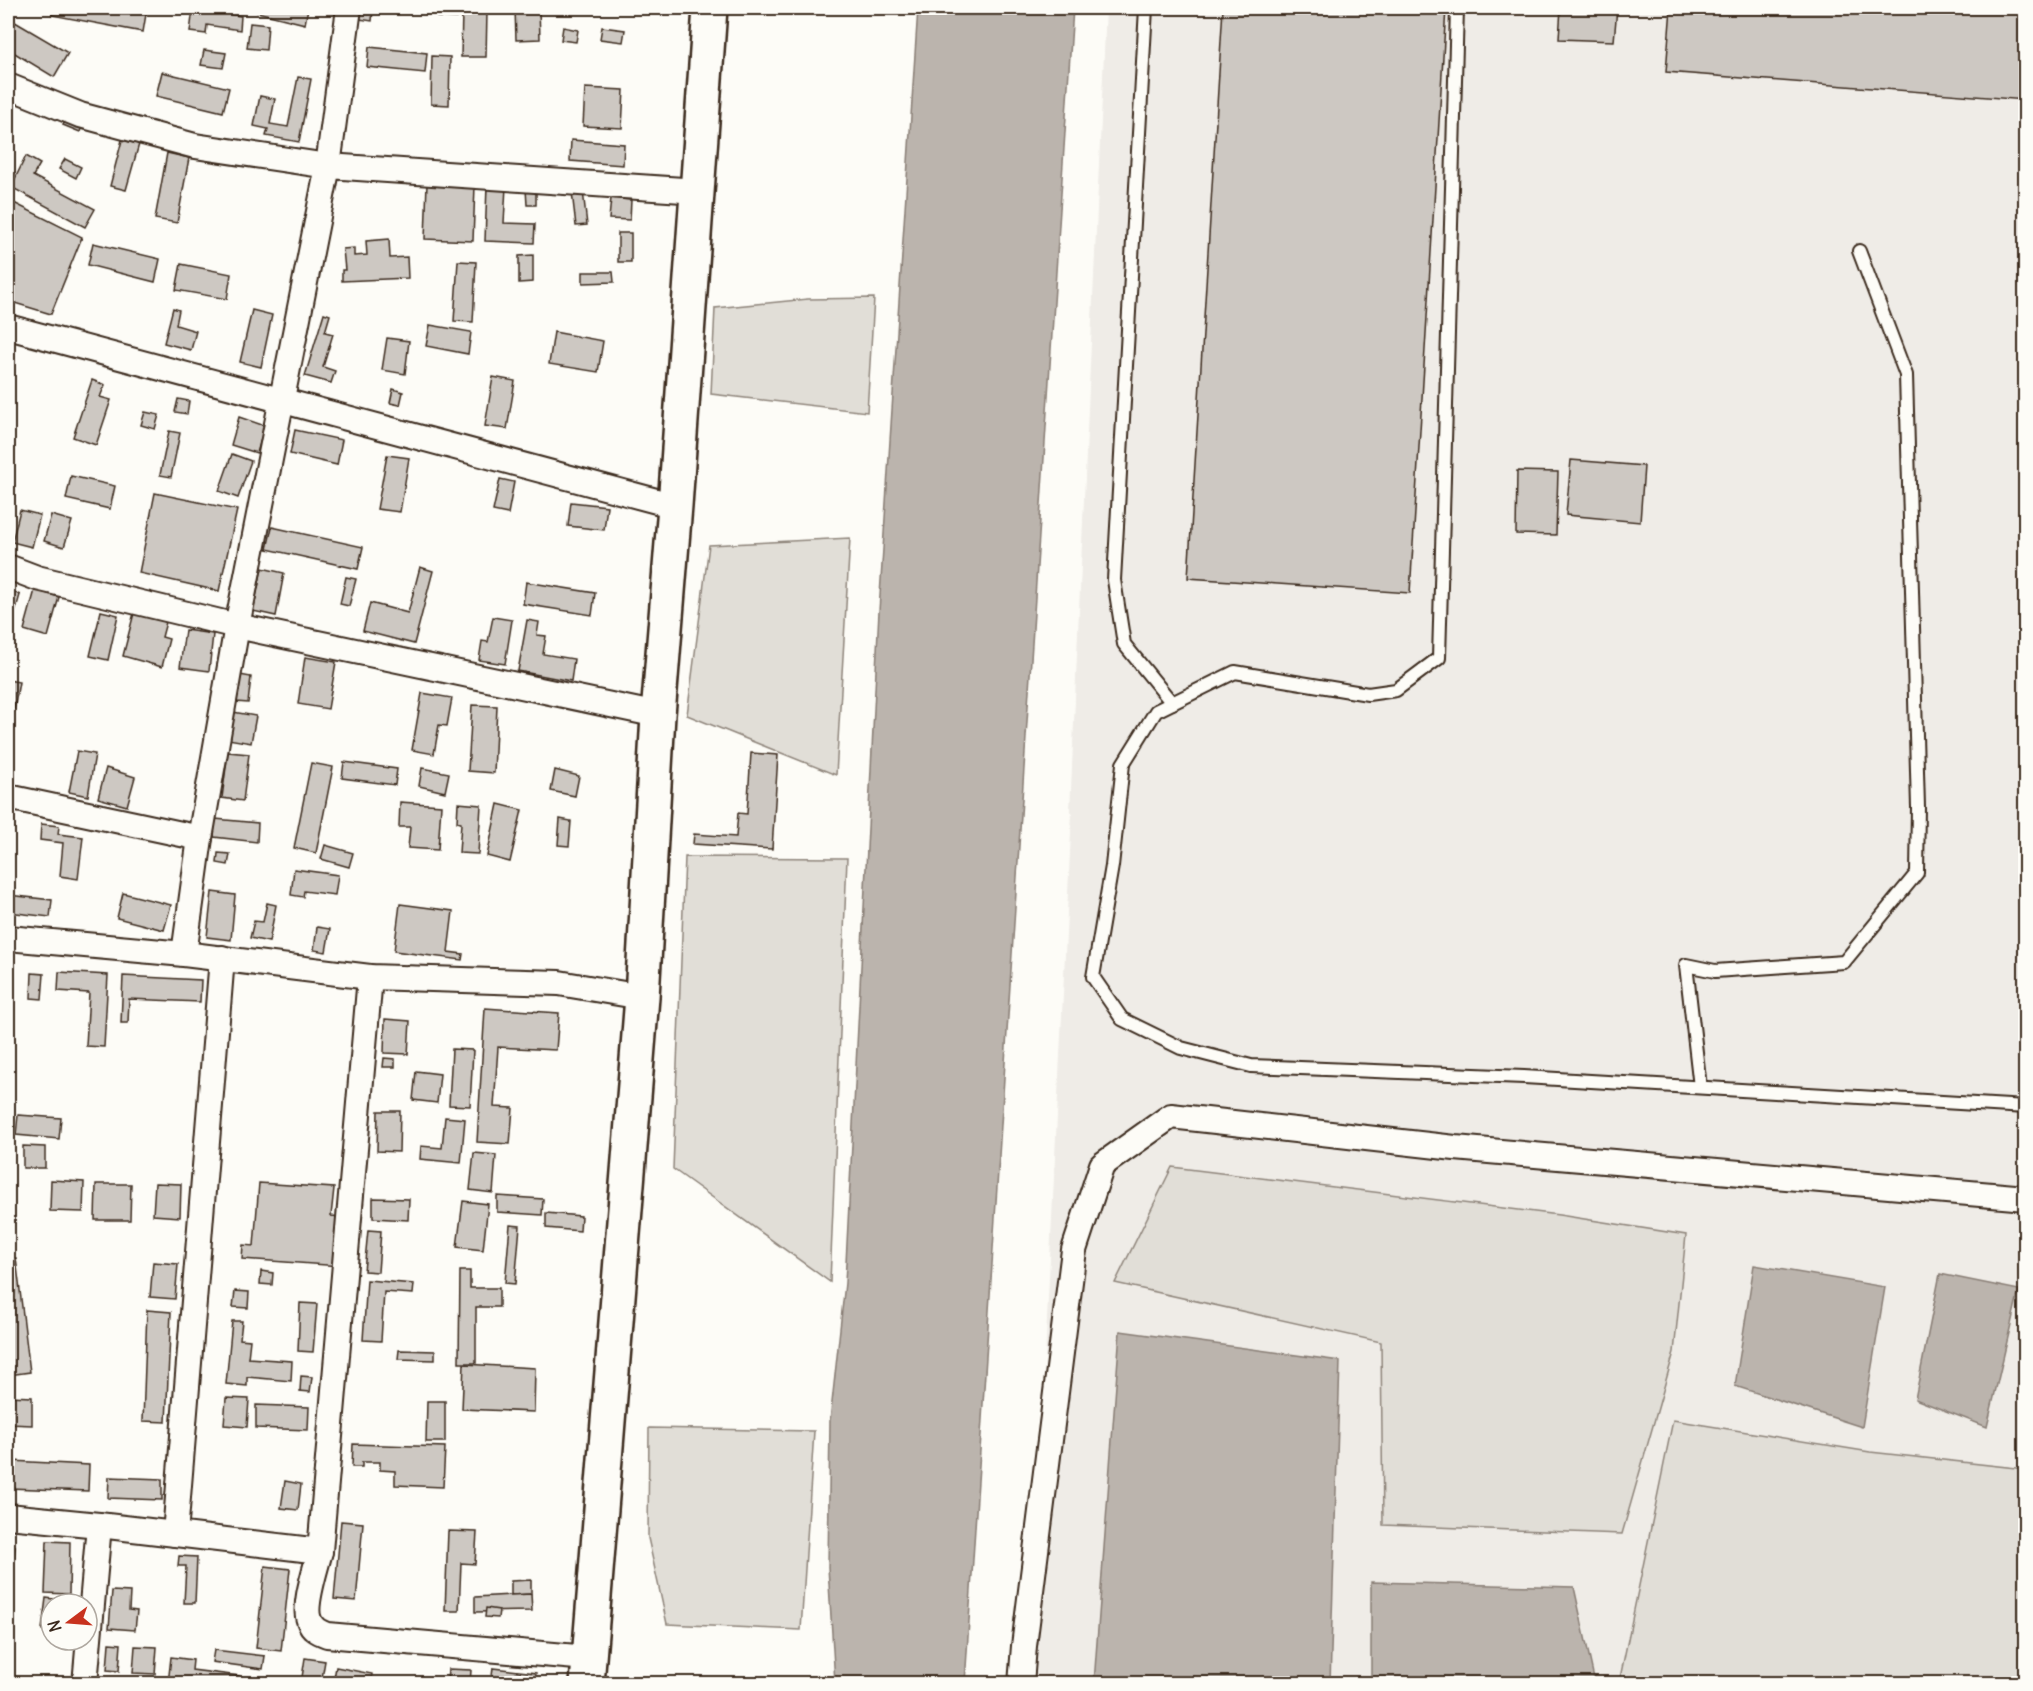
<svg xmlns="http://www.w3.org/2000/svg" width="2033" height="1691" font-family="Delius,sans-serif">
<rect width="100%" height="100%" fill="#fdfcf7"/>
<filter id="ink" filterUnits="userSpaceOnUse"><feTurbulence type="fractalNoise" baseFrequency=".0167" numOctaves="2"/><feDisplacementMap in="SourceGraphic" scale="12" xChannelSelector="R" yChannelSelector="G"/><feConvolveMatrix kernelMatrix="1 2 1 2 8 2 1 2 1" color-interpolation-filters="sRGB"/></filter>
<g filter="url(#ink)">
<polygon fill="#efece7" points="1106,8 2025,8 2025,1683 1029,1684 1072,812 1070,811"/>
<g fill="#e1ded7" stroke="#8e847a" stroke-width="1.5">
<polygon points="874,298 867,412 711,394 715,308 808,299"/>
<polygon points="850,538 836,775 687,715 709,545"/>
<polygon points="685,857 847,858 830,1282 673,1169"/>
<polygon points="1172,1167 1559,1215 1686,1235 1674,1352 1622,1534 1383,1525 1381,1342 1115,1283"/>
<polygon points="1673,1420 1870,1452 2025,1469 2025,1683 1619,1683"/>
<polygon points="649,1428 814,1431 801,1630 667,1624 648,1538"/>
</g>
<g fill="#bbb4ad" stroke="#887d74" stroke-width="1.5">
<polygon points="918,8 1073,8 965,1683 835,1683 828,1567 830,1421 845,1283 879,611"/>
<polygon points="1754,1265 1885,1287 1862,1427 1735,1386"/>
<polygon points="1940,1274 2019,1290 1987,1427 1915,1399"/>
<polygon points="1120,1331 1340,1361 1330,1683 1094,1683"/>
<polygon points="1371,1582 1574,1587 1595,1683 1371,1683"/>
</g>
<g fill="#cdc8c2" stroke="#3b2a1e" stroke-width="1.5">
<polygon points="53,8 147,8 143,32 52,15"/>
<polygon points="258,8 308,8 305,24 257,12"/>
<polygon points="361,8 385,8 384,11 373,10 372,21 359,19"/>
<polygon points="436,8 457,8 457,18 437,17"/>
<polygon points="515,8 539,8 540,39 516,40"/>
<polygon points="548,8 573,8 572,13 547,11"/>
<polygon points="1223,8 1446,8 1410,593 1188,578"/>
<polygon points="1561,8 1617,8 1614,41 1559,39"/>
<polygon points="1671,8 2026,8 2026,100 1666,72"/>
<polygon points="193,9 241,16 240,30 207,25 206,34 190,32"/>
<polygon points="462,11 487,12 486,57 461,57"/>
<polygon points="10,19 68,53 54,77 8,49 8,23"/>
<polygon points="250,23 268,25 266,50 247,48"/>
<polygon points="563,27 578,30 576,42 561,40"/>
<polygon points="602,27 625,30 623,42 600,39"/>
<polygon points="369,47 427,53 425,73 367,67"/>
<polygon points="204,50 226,53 223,68 201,65"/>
<polygon points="432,56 450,57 449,105 431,104"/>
<polygon points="162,72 229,88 223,112 156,96"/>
<polygon points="298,77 311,79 299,142 266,136 268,129 254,126 260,96 275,99 270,124 288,127"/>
<polygon points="585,88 624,90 622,128 583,126"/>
<polygon points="68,115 84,121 80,132 63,125"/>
<polygon points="122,140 139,144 126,190 110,186"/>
<polygon points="571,140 624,144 623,165 570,161"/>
<polygon points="167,153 189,158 177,223 155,219"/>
<polygon points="26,156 40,164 33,176 95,209 85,227 11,187"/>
<polygon points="65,159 81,167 76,178 59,169"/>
<polygon points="427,183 475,185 473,241 425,239"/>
<polygon points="487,186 506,186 504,223 535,224 534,243 485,241"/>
<polygon points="526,189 536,189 536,205 527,205"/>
<polygon points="583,191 587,225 576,226 572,192"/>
<polygon points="611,198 631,200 630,220 609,219"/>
<polygon points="8,200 82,237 51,314 8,301"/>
<rect x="618" y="233" width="13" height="29"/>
<polygon points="389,239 390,258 407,257 408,278 342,281 342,270 345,270 343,249 354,248 354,256 367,255 366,241"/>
<polygon points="93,243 160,259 155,282 88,265"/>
<polygon points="533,255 533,282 519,283 519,256"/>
<polygon points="458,261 476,262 473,322 454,321"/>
<polygon points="181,264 231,274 227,299 176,290"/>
<polygon points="583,272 613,272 614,282 583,283"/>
<polygon points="173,308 179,310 176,325 196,331 191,350 164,343"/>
<polygon points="252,310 272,315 261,367 240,362"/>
<polygon points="324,313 330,315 325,332 333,334 323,367 335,371 331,383 305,376"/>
<polygon points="430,325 471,332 468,354 426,346"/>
<polygon points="554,332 603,341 598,372 549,364"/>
<polygon points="387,338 409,341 405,374 382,370"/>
<polygon points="493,377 515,381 507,429 485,426"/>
<polygon points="92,380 105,385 100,397 111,400 96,445 73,437"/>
<polygon points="393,389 403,392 400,405 390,403"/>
<polygon points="178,399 189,401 187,414 175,412"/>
<polygon points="145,412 159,415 155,429 141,425"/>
<polygon points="239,417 265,426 257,453 231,445"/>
<polygon points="295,430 342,440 337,465 290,454"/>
<polygon points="169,431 180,433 171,477 160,475"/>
<polygon points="232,454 251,461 238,498 219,491"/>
<polygon points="387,455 409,458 400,512 377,509"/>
<polygon points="1571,460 1644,466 1640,522 1566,515"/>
<polygon points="1517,471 1558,472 1556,535 1516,534"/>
<polygon points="71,476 115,486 110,509 66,499"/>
<polygon points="500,479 514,482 508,514 493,511"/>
<polygon points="155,493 237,510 219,591 139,573"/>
<polygon points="571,502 607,506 604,530 568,526"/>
<polygon points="20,510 40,515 32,547 12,542"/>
<polygon points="51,515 72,521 64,547 44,541"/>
<polygon points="272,527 363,547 358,569 267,549"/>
<polygon points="420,567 433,571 414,644 363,631 370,603 408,613"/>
<polygon points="262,568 284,573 276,616 253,611"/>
<polygon points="346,577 356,579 349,606 340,604"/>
<polygon points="526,582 595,593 592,615 523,604"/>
<polygon points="35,590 59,597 48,637 24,630"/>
<polygon points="11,591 20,595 10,630 8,630 8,605"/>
<polygon points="101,611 118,615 108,660 90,656"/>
<polygon points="134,613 166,622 162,637 169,639 162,667 123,656"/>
<polygon points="493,617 512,620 505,664 479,660 482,641 488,642"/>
<polygon points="527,620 539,622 537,635 546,636 543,654 574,659 571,681 518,671"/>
<polygon points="185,630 213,634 209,671 180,667"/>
<polygon points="305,657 336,662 328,709 298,704"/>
<polygon points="240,675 251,677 248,703 236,702"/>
<polygon points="8,680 19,682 8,743"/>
<polygon points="422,693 452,698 447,726 439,725 434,754 412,750"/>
<polygon points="472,705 497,706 494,773 468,771"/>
<polygon points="233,712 256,716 251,743 228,739"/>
<polygon points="77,751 95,754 88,796 69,792"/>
<polygon points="228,752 249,754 243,801 222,798"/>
<polygon points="751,753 778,755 772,849 693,844 694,834 736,837 738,813 747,814"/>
<polygon points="344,762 397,769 395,785 342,778"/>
<polygon points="311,763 333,767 316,853 294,848"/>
<polygon points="106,768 135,777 127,806 98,798"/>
<polygon points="422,768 449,773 445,792 419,786"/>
<polygon points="555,770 579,776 575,796 551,791"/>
<polygon points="400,802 441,805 438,850 408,848 410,827 399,827"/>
<polygon points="458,803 481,805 478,854 459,853 461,823 457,822"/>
<polygon points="498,804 522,810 510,862 487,856"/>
<polygon points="8,813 13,814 9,844 8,844"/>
<polygon points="215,819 258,823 257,842 214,837"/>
<polygon points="560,819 571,821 569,846 558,845"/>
<polygon points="41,824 59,826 58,834 83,837 78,879 60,876 63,843 40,840"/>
<polygon points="325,845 353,853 349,867 321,859"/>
<polygon points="218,853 230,854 228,865 217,863"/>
<polygon points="294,869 338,875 335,895 304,891 303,897 291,895"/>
<polygon points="212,892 235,895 231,940 207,937"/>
<polygon points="123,893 171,905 164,930 117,918"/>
<polygon points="8,895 52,900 50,917 8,912"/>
<polygon points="267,903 276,905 269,942 250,938 254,921 263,922"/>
<polygon points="400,904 453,911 448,952 463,954 462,960 394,951"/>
<polygon points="317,927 330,929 326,952 314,950"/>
<polygon points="59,972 108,975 104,1047 86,1046 89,993 58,991"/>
<polygon points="32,973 44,974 42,999 31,998"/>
<polygon points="123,976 201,980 200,1002 129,999 128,1023 121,1023"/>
<polygon points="485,1008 559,1013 556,1050 498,1047 494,1107 513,1108 510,1144 477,1142"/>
<polygon points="385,1019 410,1021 408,1054 384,1053"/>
<polygon points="452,1049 473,1050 470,1106 449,1105"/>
<polygon points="384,1058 395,1059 395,1067 383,1067"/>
<polygon points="416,1071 440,1074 437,1103 413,1100"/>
<polygon points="378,1111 400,1111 399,1152 377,1151"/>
<polygon points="18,1115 61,1118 59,1139 16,1135"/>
<polygon points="445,1117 465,1119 461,1163 420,1159 421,1146 442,1148"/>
<polygon points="23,1146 45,1147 45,1168 23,1168"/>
<polygon points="474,1153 496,1155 493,1193 470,1190"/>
<polygon points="51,1180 84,1182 83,1212 50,1211"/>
<polygon points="155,1183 181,1184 180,1217 153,1215"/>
<polygon points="259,1183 334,1188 331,1216 343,1217 340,1266 242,1259 243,1245 254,1246"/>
<polygon points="96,1184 131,1184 130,1220 95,1220"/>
<polygon points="497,1196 543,1199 542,1215 497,1212"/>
<polygon points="373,1198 409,1199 408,1220 373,1218"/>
<polygon points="463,1201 488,1204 483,1250 457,1247"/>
<polygon points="546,1213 581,1216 580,1231 546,1228"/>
<polygon points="510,1225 520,1226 515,1284 505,1283"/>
<polygon points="368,1230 381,1231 378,1272 364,1271"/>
<polygon points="16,1258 30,1372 9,1375 8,1358 8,1259"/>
<polygon points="153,1262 178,1264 175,1299 150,1297"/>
<polygon points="261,1271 273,1273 272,1285 260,1284"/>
<polygon points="460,1271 470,1271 470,1288 499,1288 499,1307 476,1307 476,1363 459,1363"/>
<polygon points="367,1280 414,1284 413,1294 384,1292 381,1341 363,1340"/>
<polygon points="235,1291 249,1292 248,1308 233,1307"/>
<polygon points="300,1303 317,1304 313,1352 298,1351"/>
<polygon points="147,1310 171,1312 166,1422 143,1421"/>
<polygon points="232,1321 242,1321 240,1339 250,1340 248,1358 292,1361 291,1381 247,1377 247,1386 226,1384"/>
<polygon points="399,1350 435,1351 435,1360 398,1359"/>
<polygon points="464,1364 535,1368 534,1412 462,1409"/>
<polygon points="301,1376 312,1377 310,1392 300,1391"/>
<polygon points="8,1396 32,1397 32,1425 8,1424"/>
<polygon points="226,1398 249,1399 247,1427 224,1425"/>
<polygon points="427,1401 445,1401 445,1442 426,1442"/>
<polygon points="256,1405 309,1407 308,1430 256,1428"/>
<polygon points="353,1444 445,1447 443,1487 395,1485 395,1471 380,1470 380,1462 362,1462 362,1467 352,1467"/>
<polygon points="11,1461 89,1465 88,1491 9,1488"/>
<polygon points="109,1477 162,1479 162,1500 108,1498"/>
<polygon points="285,1481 301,1484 298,1510 281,1508"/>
<polygon points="341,1521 363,1523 356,1601 334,1599"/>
<polygon points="448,1531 477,1532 475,1564 461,1563 459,1611 445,1611"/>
<polygon points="47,1541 70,1542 69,1594 45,1593"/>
<polygon points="8,1545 15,1546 10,1608 8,1608"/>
<polygon points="179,1556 197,1557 195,1603 184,1603 186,1566 178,1566"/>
<polygon points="265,1566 290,1569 281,1651 256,1648"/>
<polygon points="531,1580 531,1594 511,1595 511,1581"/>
<polygon points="112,1591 130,1592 129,1610 137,1611 135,1630 109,1628"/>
<polygon points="531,1594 532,1611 475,1612 475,1597"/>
<polygon points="46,1598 69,1601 69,1604 51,1604 51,1632 42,1630"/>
<polygon points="486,1608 499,1610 498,1618 485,1617"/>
<polygon points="109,1643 121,1644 119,1671 107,1670"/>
<polygon points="135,1646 157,1647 155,1674 133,1673"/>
<polygon points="214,1650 265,1656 263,1669 212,1662"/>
<polygon points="171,1657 193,1660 192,1670 239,1676 238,1684 168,1684"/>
<polygon points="305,1658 325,1661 321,1684 301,1684"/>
<polygon points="336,1667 372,1674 371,1684 333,1684"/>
<polygon points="493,1668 536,1673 535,1684 507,1684 508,1678 492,1676"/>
<polygon points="448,1669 471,1670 470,1684 447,1684"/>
</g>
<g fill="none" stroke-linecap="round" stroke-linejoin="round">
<defs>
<g id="service">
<polyline points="1146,8 1114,580 1124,644 1172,703"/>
<polyline points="1457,8 1439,658 1396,690 1368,694 1235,672 1156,711 1123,764 1112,866 1093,977 1122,1019 1181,1048 1251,1066 1524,1077 2026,1107"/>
<polyline points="1700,1087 1686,965 1715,971 1844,962 1917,873 1918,807 1906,375 1859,251"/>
</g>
<g id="minor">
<polyline points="8,86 80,115 195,146 328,166 698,191"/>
<polyline points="8,327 675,506"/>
<polyline points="8,567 37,578 237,626 658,715"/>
<polyline points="8,797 200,838"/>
<polyline points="8,938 184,954 370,977 559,983 642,997"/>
<polyline points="184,954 200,838 237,626 328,166 349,8"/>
<path d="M370 977 320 1551C316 1568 303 1605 309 1620 312 1629 319 1632 327 1635L588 1658"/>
<polyline points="8,1516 99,1525 320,1551"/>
<polyline points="175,1534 222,958"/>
<polyline points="85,1684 99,1525"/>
<polyline points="1021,1684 1024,1646 1074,1250 1102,1165 1171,1116 1455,1148 2026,1198"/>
</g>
<polyline id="primary" points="587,1684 642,997 658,715 675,506 710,8"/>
</defs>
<use href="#service" stroke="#3b2a1e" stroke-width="16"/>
<use href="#minor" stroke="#3b2a1e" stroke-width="28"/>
<use href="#primary" stroke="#3b2a1e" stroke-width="38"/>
<use href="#service" stroke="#fdfcf7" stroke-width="12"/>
<use href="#minor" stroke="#fdfcf7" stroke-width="24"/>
<use href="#primary" stroke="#fdfcf7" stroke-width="33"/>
</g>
</g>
<rect width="2033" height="1691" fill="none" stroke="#fdfcf7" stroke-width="30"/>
<rect x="15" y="15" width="2003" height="1661" fill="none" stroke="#3b2a1e" stroke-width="2" filter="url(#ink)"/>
<g transform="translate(69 1622) rotate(254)"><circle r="28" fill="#fdfcf7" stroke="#afa8a0" stroke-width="1.5"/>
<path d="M0-4.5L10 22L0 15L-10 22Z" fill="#c8321e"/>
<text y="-9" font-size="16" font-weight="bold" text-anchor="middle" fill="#3b2a1e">N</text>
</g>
</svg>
